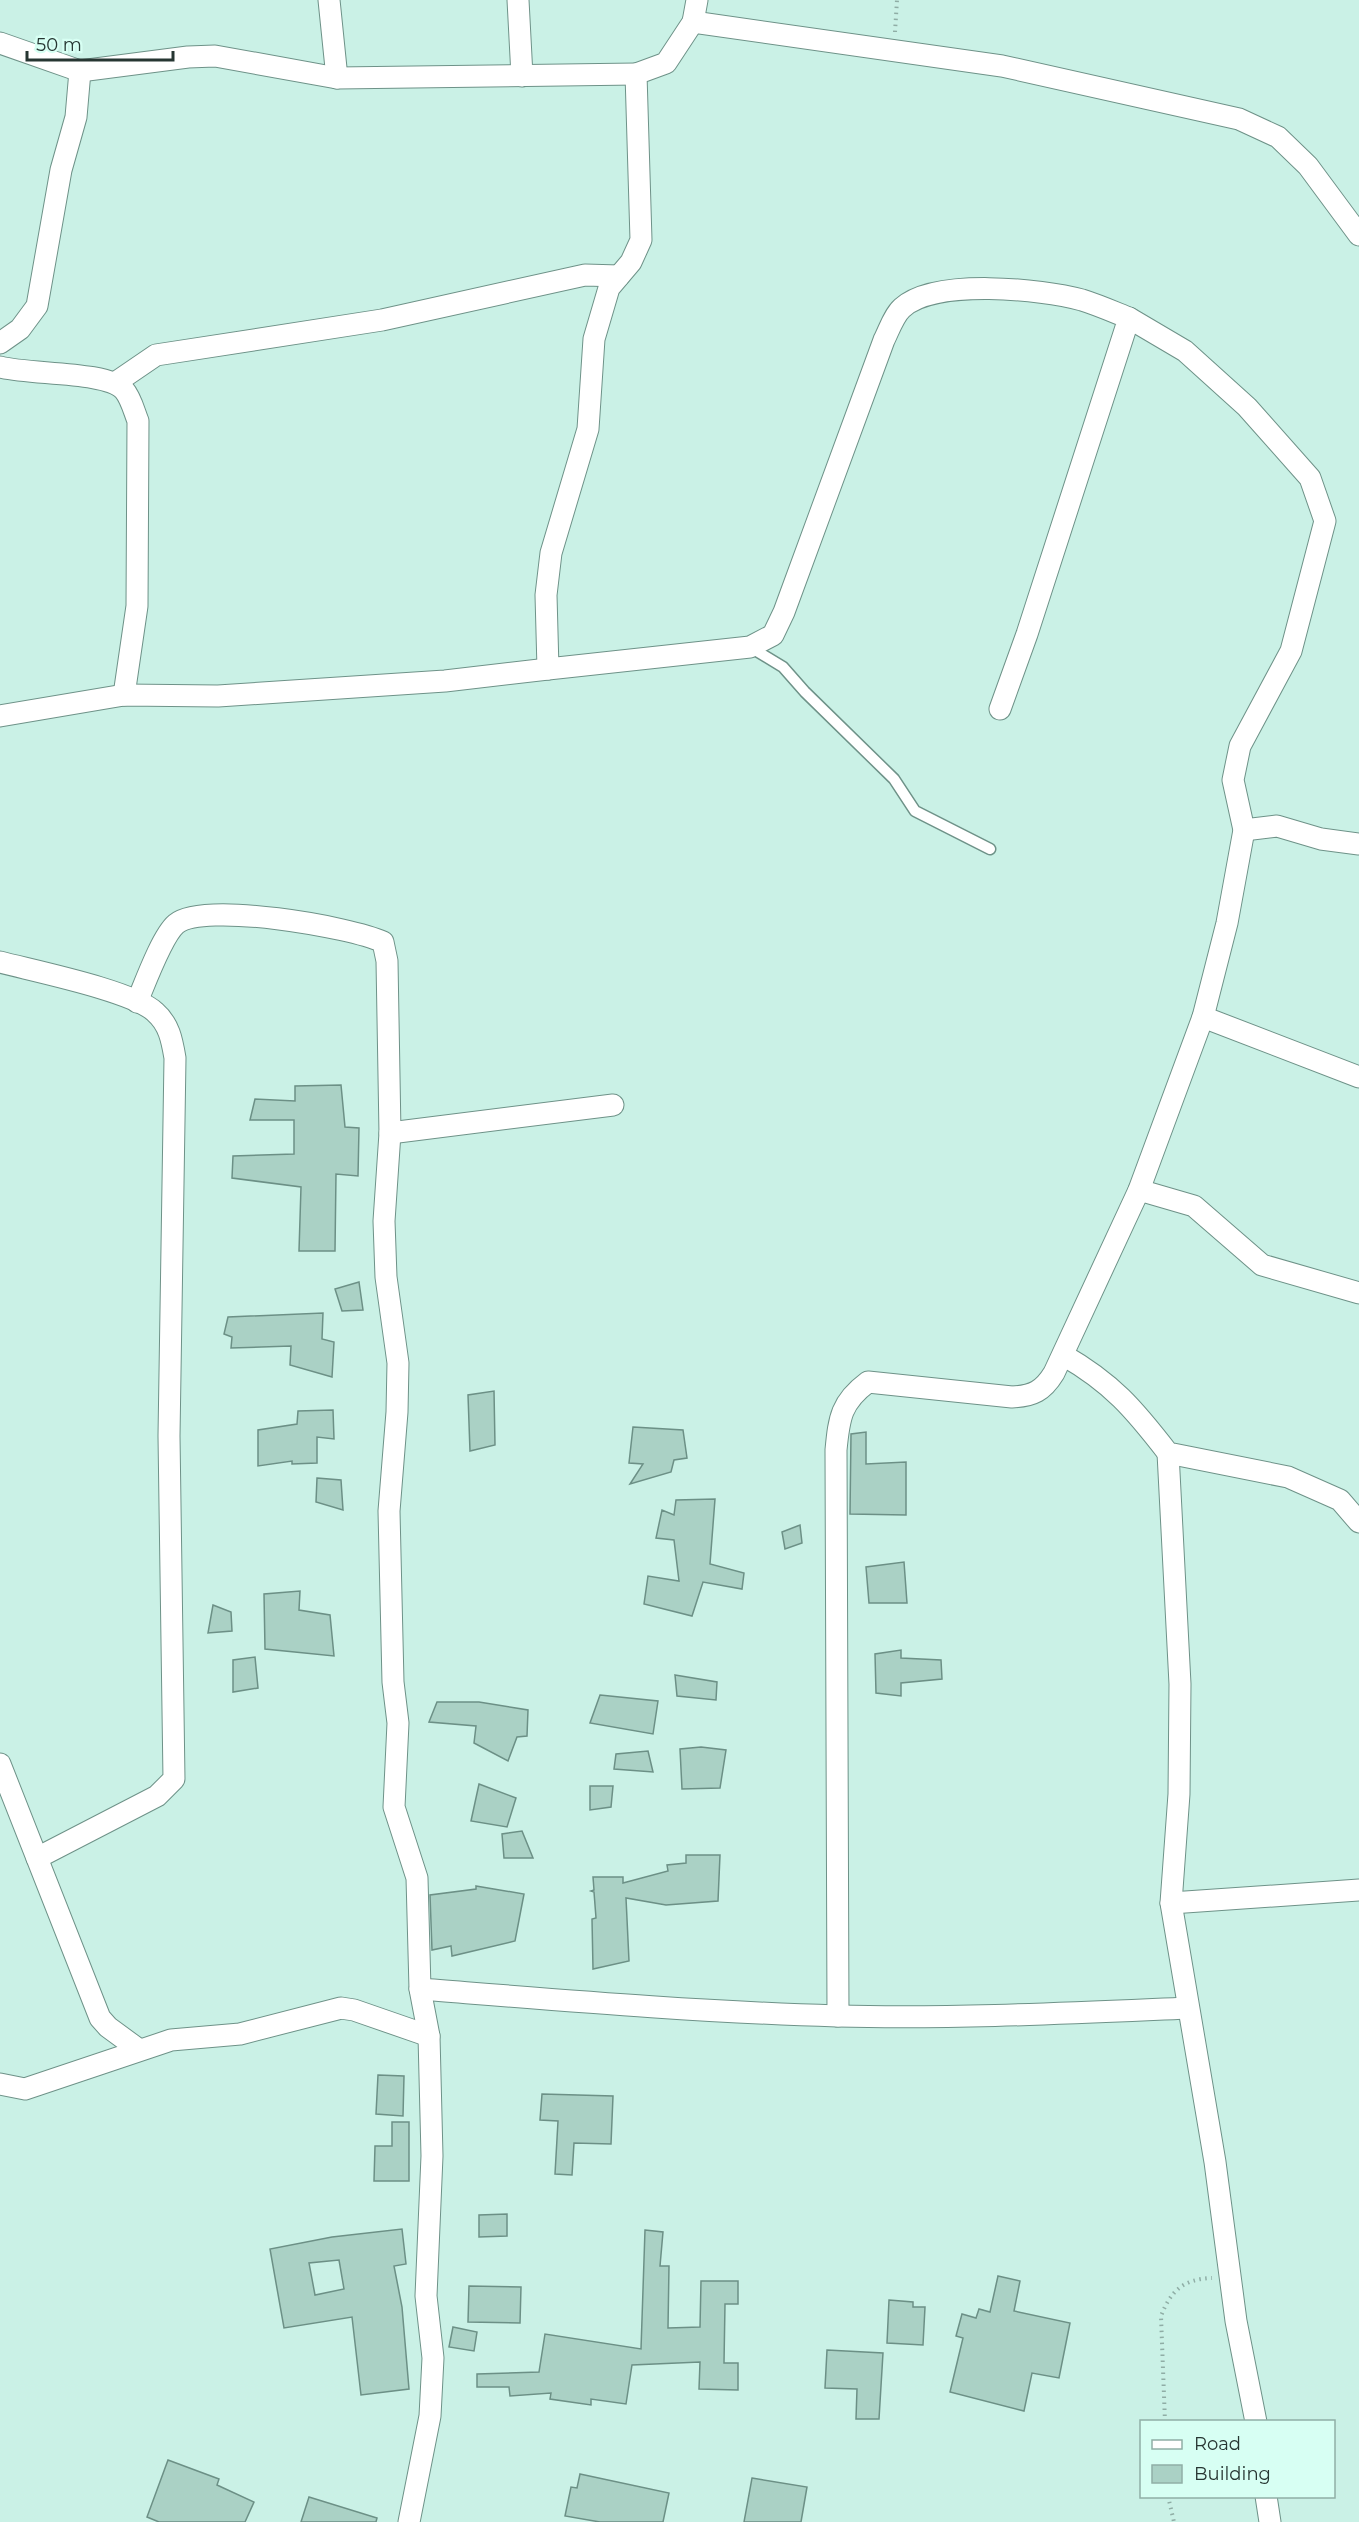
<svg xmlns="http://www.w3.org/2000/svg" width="1359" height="2522" font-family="Montserrat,sans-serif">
<rect width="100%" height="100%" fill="#caf1e6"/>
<g fill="#aad1c5" stroke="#6c9086" stroke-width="1.5" fill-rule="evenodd">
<polygon points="341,1085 345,1127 359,1128 358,1176 336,1174 335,1251 299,1251 301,1187 232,1178 233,1156 294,1154 294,1120 250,1120 255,1099 295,1101 295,1086"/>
<polygon points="359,1282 363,1310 342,1311 335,1289"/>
<polygon points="323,1313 322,1339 334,1342 332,1377 290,1365 291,1346 231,1348 232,1337 224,1334 228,1317"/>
<polygon points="494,1391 495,1445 470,1451 468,1395"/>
<polygon points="333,1410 334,1439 317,1437 317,1463 292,1464 292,1461 258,1466 258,1430 297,1424 298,1411"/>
<polygon points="633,1427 683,1430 687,1458 674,1460 671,1472 630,1484 643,1464 629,1463"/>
<polygon points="866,1432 866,1464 906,1462 906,1515 850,1514 851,1434"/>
<polygon points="317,1478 341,1480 343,1510 316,1502"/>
<polygon points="715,1499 710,1564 744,1573 742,1589 703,1582 692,1616 644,1604 648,1576 679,1581 674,1540 656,1538 662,1510 674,1515 676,1500"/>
<polygon points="800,1525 802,1543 785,1549 782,1532"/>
<polygon points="904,1562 907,1603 869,1603 866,1567"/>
<polygon points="300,1591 299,1610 330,1615 334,1656 265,1649 264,1594"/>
<polygon points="213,1605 231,1612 232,1631 208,1633"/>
<polygon points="901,1650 901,1658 941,1660 942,1679 901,1683 901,1696 876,1693 875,1654"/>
<polygon points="255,1657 258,1688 233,1692 233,1660"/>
<polygon points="675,1675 717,1682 716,1700 677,1696"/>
<polygon points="600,1695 658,1701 653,1734 590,1723"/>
<polygon points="437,1702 479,1702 528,1710 527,1736 517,1737 508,1761 474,1743 476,1726 429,1722"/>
<polygon points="701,1747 726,1750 720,1788 682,1789 680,1749"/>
<polygon points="648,1751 653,1772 614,1769 616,1754"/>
<polygon points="479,1784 516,1798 507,1827 471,1821"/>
<polygon points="590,1786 613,1786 611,1807 590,1810"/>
<polygon points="522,1831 533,1858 504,1858 502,1834"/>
<polygon points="686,1855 720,1855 718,1901 666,1905 626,1898 629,1961 593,1969 592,1919 596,1918 594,1892 591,1891 594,1890 593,1877 623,1877 623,1883 668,1871 667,1865 686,1863"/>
<polygon points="476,1886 524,1894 515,1941 452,1956 451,1946 432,1950 430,1895 476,1889"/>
<polygon points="378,2075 404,2076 403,2116 376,2114"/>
<polygon points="542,2094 613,2096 611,2144 574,2143 572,2175 555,2174 558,2121 540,2120"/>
<polygon points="392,2122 409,2122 409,2181 374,2181 375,2146 392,2146"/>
<polygon points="507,2214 507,2236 479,2237 479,2215"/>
<path d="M402 2229 406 2264 394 2266 402 2307 409 2389 361 2395 352 2317 284 2328 270 2249 332 2237ZM339 2260 344 2289 315 2295 309 2263Z"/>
<polygon points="645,2230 663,2232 660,2266 669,2266 668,2328 700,2327 701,2281 738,2281 738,2304 725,2304 724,2363 738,2363 738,2390 699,2389 700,2362 632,2365 626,2404 591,2399 591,2405 550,2399 551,2393 510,2396 509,2387 477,2387 477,2374 539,2372 545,2334 641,2349"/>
<polygon points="998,2276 1020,2281 1014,2311 1070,2323 1059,2378 1032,2373 1024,2411 950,2392 963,2338 956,2336 962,2314 976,2318 979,2309 990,2312"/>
<polygon points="469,2286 521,2287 520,2323 468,2322"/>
<polygon points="889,2300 913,2302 913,2307 925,2307 923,2345 887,2343"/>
<polygon points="453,2327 477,2332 474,2351 449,2347"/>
<polygon points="827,2350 883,2353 879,2419 856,2419 857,2389 825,2388"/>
<polygon points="168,2460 219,2479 217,2485 254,2502 245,2522 159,2522 147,2517"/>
<polygon points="580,2474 669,2493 663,2522 600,2522 565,2516 571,2487 577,2488"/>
<polygon points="752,2478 807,2487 801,2522 744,2522"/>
<polygon points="309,2497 377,2518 376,2522 301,2522"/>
</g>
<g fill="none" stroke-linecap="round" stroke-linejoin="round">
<defs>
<polyline id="lane" points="750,647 783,667 805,692 894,779 915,811 990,849"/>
<g id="street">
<polyline points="329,0 337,78"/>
<polyline points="518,0 522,76"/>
<path d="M697 0 693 22 666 63 636 74 641 240 631 262 609 288 594 339 588 429 551 553 546 595 548 669 750 647 773 635 784 612 884 340C889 330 894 315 902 308 935 278 1041 289 1082 300 1098 305 1114 312 1129 318L1027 634 1000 709"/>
<polyline points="693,22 1002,66 1239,119 1278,137 1308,166 1359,235"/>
<polyline points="0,43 80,71 188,57 215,56 337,78 636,74"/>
<polyline points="0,343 20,329 37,306 61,170 76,117 80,71"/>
<path d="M0 367C30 375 107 371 124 390 131 398 134 411 138 421L137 606 124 695"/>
<polyline points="115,383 156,355 382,320 585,275 619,276"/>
<polyline points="0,716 124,695 218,696 445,681 548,669"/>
<polyline points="1244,830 1277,826 1321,839 1359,844"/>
<path d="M0 962C34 971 133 991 155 1012 169 1024 172 1040 175 1058L169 1436 174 1779 157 1796 37 1858"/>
<path d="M137 1002C145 983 162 936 176 924 203 901 351 927 383 942L387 961 390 1133 384 1221 386 1277 398 1363 397 1412 389 1511 393 1682 398 1723 394 1807 417 1878 420 1989 429 2036 432 2156 426 2296 433 2358 430 2416 409 2522"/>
<polyline points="1203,1017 1359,1077"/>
<polyline points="390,1133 613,1105"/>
<polyline points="1139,1190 1194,1206 1262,1265 1359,1293"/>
<path d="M1063 1355C1112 1383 1134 1409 1168 1453L1288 1477 1340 1500 1359 1522"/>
<polyline points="1168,1453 1180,1684 1179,1794 1171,1903 1215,2162 1236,2321 1256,2422"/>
<polyline points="0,1764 100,2018 108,2027 138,2049"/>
<polyline points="1171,1903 1359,1890"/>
<path d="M420 1989C559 2000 698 2012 837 2016 954 2019 1071 2013 1188 2008"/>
<path d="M838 2016 836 1450C839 1418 841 1402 868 1382L1012 1397C1033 1396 1043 1391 1054 1373L1139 1190 1203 1017 1227 923 1244 830 1233 780 1240 746 1291 651 1325 521 1310 478 1247 407 1185 351 1129 318"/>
<polyline points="0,2084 25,2089 171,2040 240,2034 341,2008 354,2010 429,2036"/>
<polyline points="1266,2496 1270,2522"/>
</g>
</defs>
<use href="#lane" stroke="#6e9288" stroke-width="13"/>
<use href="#street" stroke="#6e9288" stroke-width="23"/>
<g stroke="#8fada5" stroke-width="4" stroke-dasharray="1.5 4.5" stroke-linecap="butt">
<polyline points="895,32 897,0"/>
<path d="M1165 2422 1161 2316C1171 2290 1184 2279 1212 2278"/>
<polyline points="1168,2496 1174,2522"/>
</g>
<use href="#lane" stroke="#fff" stroke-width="10"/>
<use href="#street" stroke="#fff" stroke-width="21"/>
</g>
<rect x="1140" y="2420" width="195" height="78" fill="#d7fff3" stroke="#90afa6" stroke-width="1.5"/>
<rect x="1152" y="2440" width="30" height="9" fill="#ffffff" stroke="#90afa6" stroke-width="1.5"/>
<text x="1194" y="2450" font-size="18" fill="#263632">Road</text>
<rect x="1152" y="2465" width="30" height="18" fill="#aad1c5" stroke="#90afa6" stroke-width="1.5"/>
<text x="1194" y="2480" font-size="18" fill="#263632">Building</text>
<path d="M27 51v9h146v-9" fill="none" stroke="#263632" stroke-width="3"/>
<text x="36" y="51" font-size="18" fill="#263632" stroke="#d7fff3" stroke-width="4.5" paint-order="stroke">50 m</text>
</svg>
